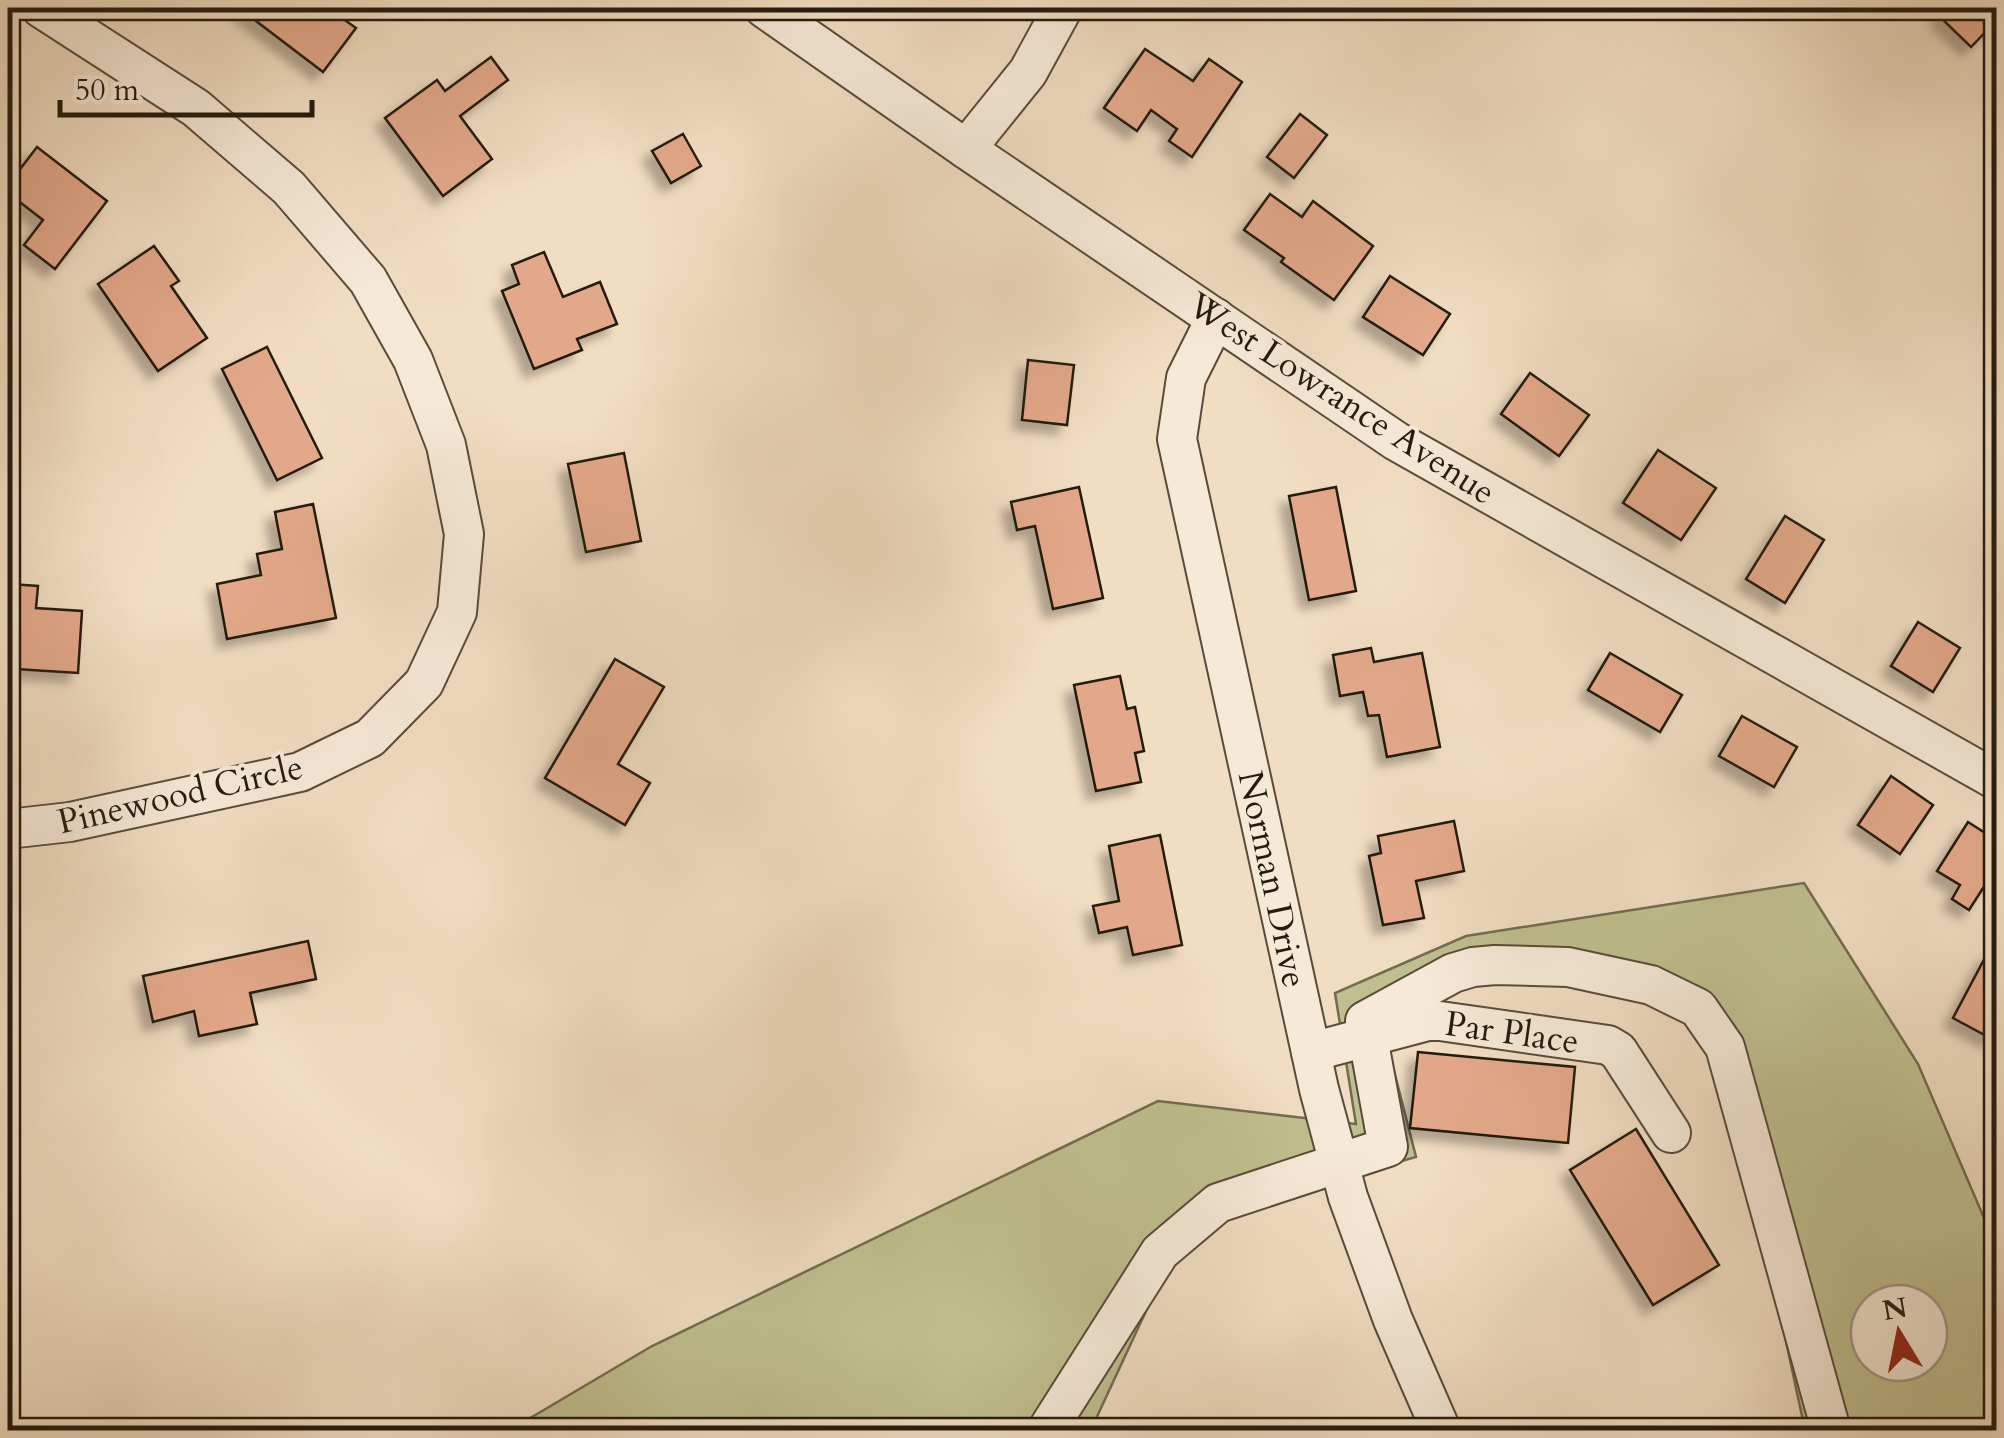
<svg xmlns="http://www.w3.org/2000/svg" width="2004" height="1438" font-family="Cardo,serif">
<defs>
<filter id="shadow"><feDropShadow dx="-9" dy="9" stdDeviation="5" flood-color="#0004"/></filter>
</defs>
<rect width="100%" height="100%" fill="#f1ddc2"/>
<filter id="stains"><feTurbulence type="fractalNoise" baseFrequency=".002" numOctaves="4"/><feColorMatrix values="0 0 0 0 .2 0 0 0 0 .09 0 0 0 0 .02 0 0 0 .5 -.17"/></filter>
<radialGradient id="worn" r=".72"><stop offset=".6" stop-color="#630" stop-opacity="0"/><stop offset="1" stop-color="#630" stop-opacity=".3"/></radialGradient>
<path fill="#c0bf8f" stroke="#726d4f" stroke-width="2.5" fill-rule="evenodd" d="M1804 883 1918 1064 1996 1246V1430H1805L1728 1071 1680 1004 1473 963 1380 1016 1416 1157 1245 1207 1172 1255 1094 1423 1082 1430H510L652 1346 1158 1101 1356 1124 1335 993 1466 936ZM1869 1303H1929V1363H1869Z"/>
<g fill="#e2a889" stroke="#241b0f" stroke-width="2.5" filter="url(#shadow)">
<polygon points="239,8 328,8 356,28 323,72"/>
<polygon points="1947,8 1996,8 1996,21 1971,47 1939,16"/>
<polygon points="1145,49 1193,81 1209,59 1242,82 1192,157 1169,141 1177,129 1151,110 1137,131 1104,108"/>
<polygon points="491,57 508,80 460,116 492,159 443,196 385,118 437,80 445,91"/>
<polygon points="1300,114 1327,135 1294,178 1267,157"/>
<polygon points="683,134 701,166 671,183 652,151"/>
<polygon points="37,147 107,201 55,269 24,245 43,220 8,193 8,185"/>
<polygon points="1270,194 1302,217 1313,201 1373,246 1334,300 1281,262 1284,258 1244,230"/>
<polygon points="154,246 179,281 171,286 207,338 158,371 98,284"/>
<polygon points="544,252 563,297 600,282 617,324 577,339 582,350 534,369 502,291 519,284 512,265"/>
<polygon points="1390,276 1450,314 1423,355 1363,317"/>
<polygon points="267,347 322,458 277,480 222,369"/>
<polygon points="1028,360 1074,365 1067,425 1022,420"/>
<polygon points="1530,373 1589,415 1559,456 1501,414"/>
<polygon points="1658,450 1716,488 1681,540 1623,503"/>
<polygon points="624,453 641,541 586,552 568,464"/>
<polygon points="1079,487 1103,598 1053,609 1035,526 1017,530 1011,502"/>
<polygon points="1336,487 1356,591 1309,600 1289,496"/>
<polygon points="313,504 336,618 227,639 217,584 261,575 257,554 282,549 275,512"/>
<polygon points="1785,516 1824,540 1785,603 1746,579"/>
<polygon points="10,584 38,586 36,608 82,611 78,673 16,669 17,654 8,653"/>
<polygon points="1918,622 1960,648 1933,692 1891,666"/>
<polygon points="1371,648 1374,662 1422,653 1440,747 1387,757 1379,715 1368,716 1363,692 1340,696 1333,655"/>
<polygon points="1610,653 1682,695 1660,732 1588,690"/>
<polygon points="615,659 664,687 618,764 650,783 625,825 545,778"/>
<polygon points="1120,676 1127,709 1135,707 1144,751 1135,753 1141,782 1096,791 1074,685"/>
<polygon points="1742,716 1797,747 1774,787 1719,756"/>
<polygon points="1891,776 1933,805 1900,854 1858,825"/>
<polygon points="1454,821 1464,871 1416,881 1424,918 1383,925 1369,856 1381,853 1378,836"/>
<polygon points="1968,822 1996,840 1996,868 1969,910 1952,899 1960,885 1937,871"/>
<polygon points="1160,835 1182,945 1133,955 1127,927 1099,933 1093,906 1119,901 1109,846"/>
<polygon points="308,941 316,979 250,993 257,1024 199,1036 194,1011 153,1022 143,976"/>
<polygon points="1988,952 1996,957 1996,1031 1992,1039 1953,1018"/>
<polygon points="1418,1052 1575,1067 1568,1143 1410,1128"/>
<polygon points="1636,1129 1719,1265 1653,1305 1570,1170"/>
</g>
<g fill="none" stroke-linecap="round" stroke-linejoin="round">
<defs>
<g id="minor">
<polyline points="764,8 966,149 1396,441 1996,780"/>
<polyline points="966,149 1028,72 1063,8"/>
<polyline points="1216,318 1186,378 1177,439 1319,1089 1348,1197 1393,1320 1441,1430"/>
<polyline points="8,829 70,822 300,772 370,738 424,683 457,612 464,534 446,445 413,360 368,280 289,188 196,108 41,8"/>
<polyline points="1311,1052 1428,1021 1440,1021 1608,1045 1618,1051 1671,1133"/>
<polyline points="1047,1430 1160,1252 1218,1203 1388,1147 1365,1021 1453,973 1473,967 1495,965 1568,967 1651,985 1698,1008 1725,1047 1831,1430"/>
</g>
</defs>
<use href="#minor" stroke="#574c3c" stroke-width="42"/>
<use href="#minor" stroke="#f6e9d7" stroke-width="38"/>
</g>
<g text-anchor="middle" stroke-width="8" stroke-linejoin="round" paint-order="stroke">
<g font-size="35" fill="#241b0f" stroke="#f6e9d7">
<text transform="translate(1342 398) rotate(33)" y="12">West Lowrance Avenue</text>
<text transform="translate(180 794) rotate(-13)" y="12">Pinewood Circle</text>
<text transform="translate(1273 879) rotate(78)" y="12">Norman Drive</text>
<text transform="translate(1512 1032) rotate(8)" y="12">Par Place</text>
</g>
</g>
<rect width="2004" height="1438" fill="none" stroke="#f1ddc2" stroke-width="40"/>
<rect x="10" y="10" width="1984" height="1418" fill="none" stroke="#241b0f" stroke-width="5"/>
<rect x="20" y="20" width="1964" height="1398" fill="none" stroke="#241b0f" stroke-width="2.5"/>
<g transform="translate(1899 1333) rotate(350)"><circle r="48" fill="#f6e9d7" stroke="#a29787" stroke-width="2.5"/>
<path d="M0-8L18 38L0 25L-18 38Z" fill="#8f2418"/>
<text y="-15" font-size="28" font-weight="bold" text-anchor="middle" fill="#241b0f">N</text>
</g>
<path d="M60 100v15h252v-15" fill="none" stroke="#241b0f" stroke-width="5"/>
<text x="75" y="100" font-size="30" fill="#241b0f" stroke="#f6e9d7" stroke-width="8" paint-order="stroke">50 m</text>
<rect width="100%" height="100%" filter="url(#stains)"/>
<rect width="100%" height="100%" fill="url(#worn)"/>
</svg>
